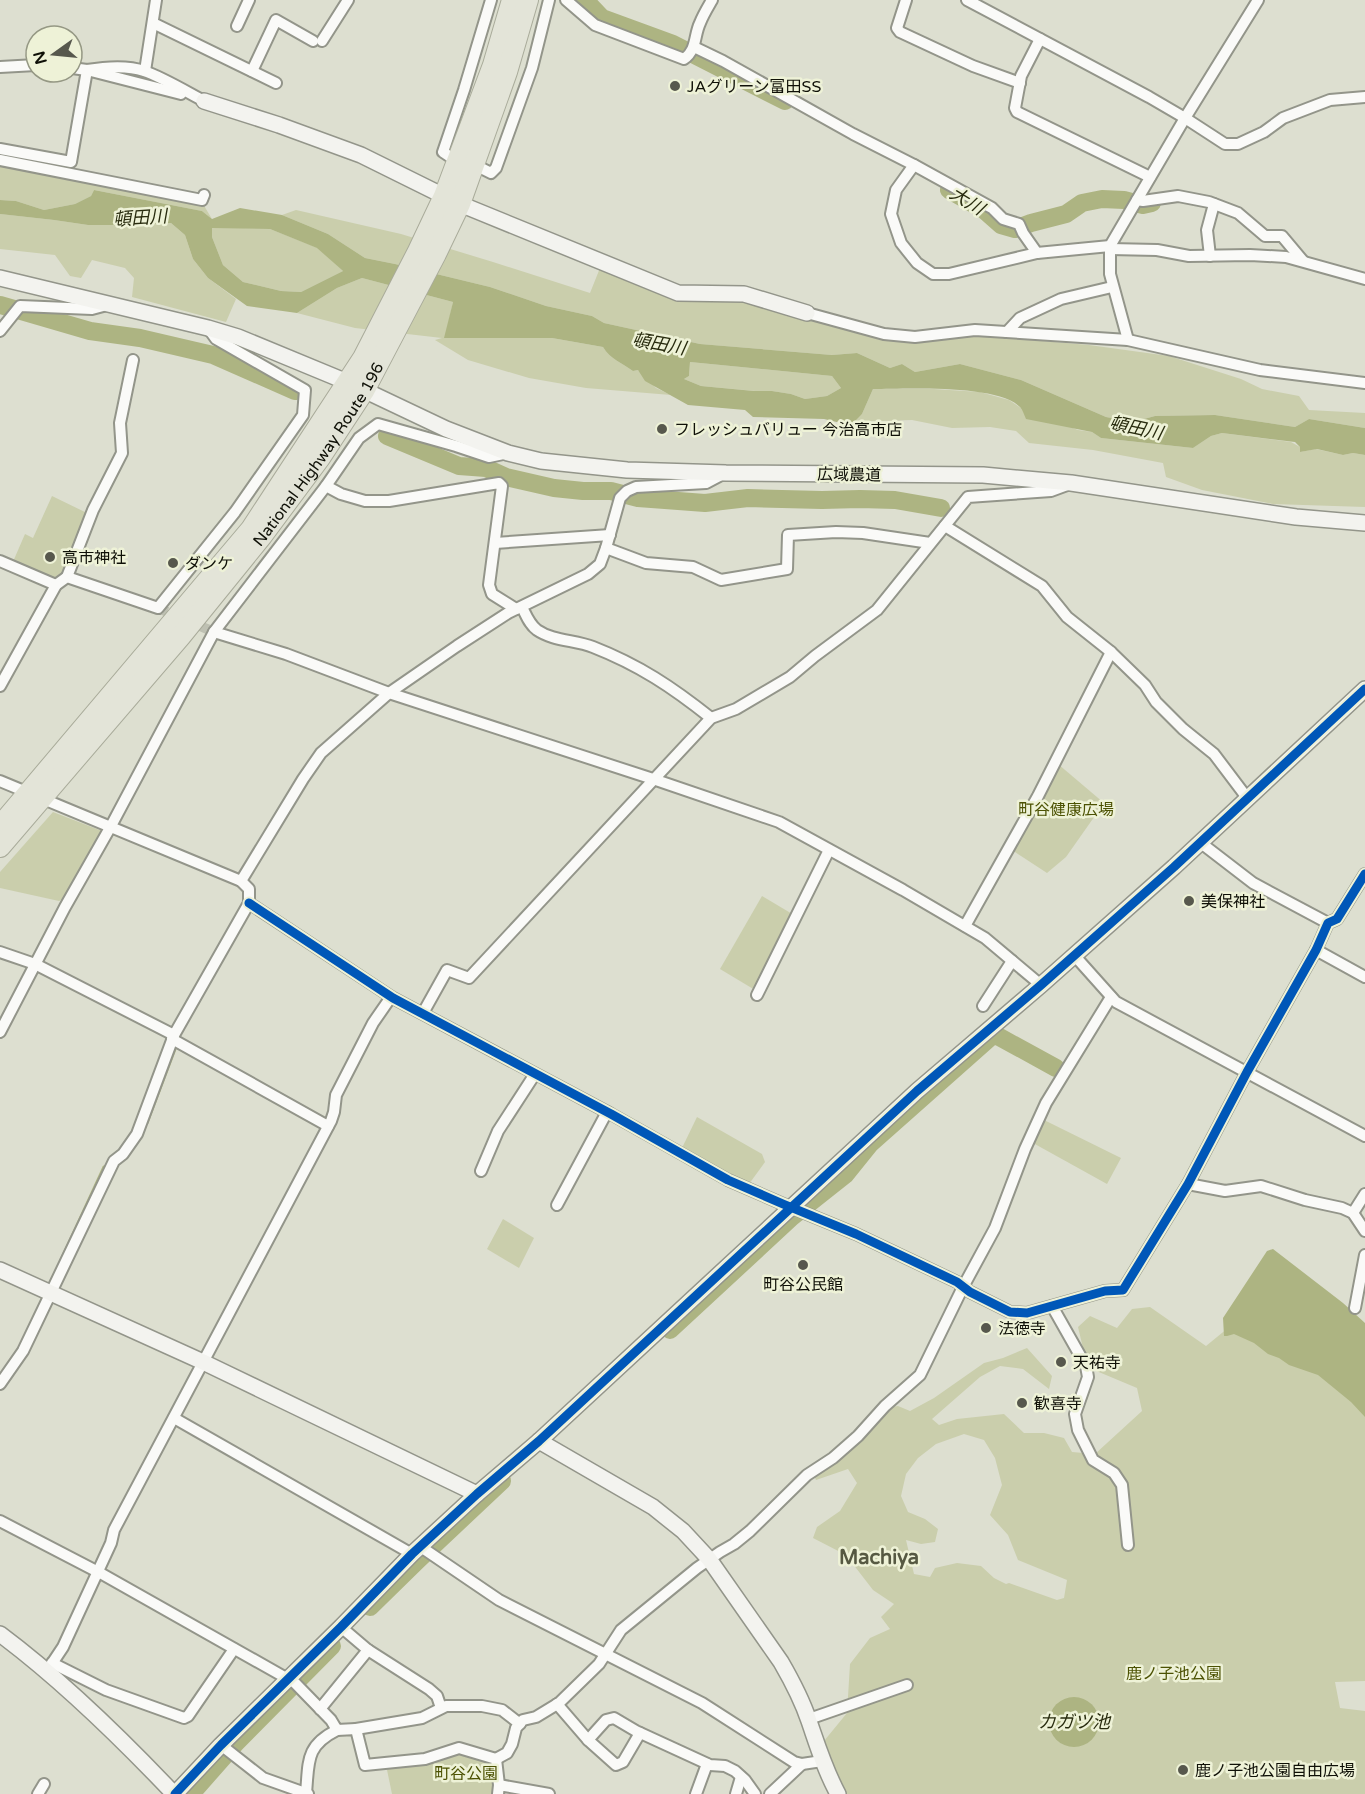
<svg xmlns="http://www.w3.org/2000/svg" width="1365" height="1794" font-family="'Varela Round','Noto Sans JP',sans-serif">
<rect width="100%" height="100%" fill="#dddfd0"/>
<g fill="#caceac" fill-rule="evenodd">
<polygon points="0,166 203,204 212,219 202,211 94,190 91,196 75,204 44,210 16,201 0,200"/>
<polygon points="296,210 401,234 493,262 590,293 600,268 675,300 744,299 863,335 904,342 958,338 973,335 1089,345 1169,356 1241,379 1262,389 1299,396 1309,410 1365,413 1365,428 1309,419 1295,427 1215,415 1155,416 1133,422 1106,417 1021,380 960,364 915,372 902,364 890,368 857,353 832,355 700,344 604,323 592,316 546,306 490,287 395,264 365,258 328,234 282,215"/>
<polygon points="0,214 54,220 88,225 131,225 171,223 185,235 193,259 208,278 236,299 226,322 132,297 134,278 125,268 92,260 81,278 70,276 55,255 0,249"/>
<polygon points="212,227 270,229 318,248 343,271 301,292 281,291 243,282 223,265 212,237"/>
<path d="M362 278 453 302 445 338H552L603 347C610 359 622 363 633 371L638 370 656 388 671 395 586 388 529 378 468 360 435 340 442 338 355 328 297 313 337 288Z"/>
<polygon points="690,362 832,376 841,388 827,396 805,399 791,394 772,391 755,391 701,386 684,379 689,376"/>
<polygon points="873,389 934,389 980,392 1009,400 1021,408 1078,430 1092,432 1101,438 1193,448 1211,436 1222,433 1291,442 1300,447 1300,452 1316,449 1343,455 1353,453 1365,455 1365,507 1273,504 1202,490 1166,477 1163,463 1093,450 1029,443 1016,431 990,427 952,428 912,420 852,422 862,414"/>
<polygon points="52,496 89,514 63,576 54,583 12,564 25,534 33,538"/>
<polygon points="1058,764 1104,803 1066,857 1047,873 1012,850"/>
<polygon points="53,812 102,831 65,898 59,901 0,888 0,872"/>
<polygon points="762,896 794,915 755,990 720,969"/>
<polygon points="697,1117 762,1154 765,1162 749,1184 741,1182 681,1150"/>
<polygon points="1044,1120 1121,1158 1107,1184 1033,1143"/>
<polygon points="503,1219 534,1238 519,1268 487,1249"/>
<path d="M1150 1307 1206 1346 1239 1319 1365 1402V1681L1335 1682 1340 1708 1365 1711V1794H846L835 1777 824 1741 847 1713 850 1664 870 1638 890 1629 881 1617 894 1604 873 1590 846 1555 813 1538 817 1527 840 1511 857 1483 848 1469 816 1480 812 1471 886 1408 898 1406 910 1411 934 1398 984 1363 1003 1358 1027 1348 1052 1376 1049 1389 1023 1369 1000 1366 980 1377 932 1419 939 1425 957 1419 1004 1414 1024 1433H1044L1064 1438 1072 1452 1095 1454 1142 1411 1137 1388 1094 1370 1083 1348 1078 1327 1090 1316 1117 1328 1132 1309ZM964 1434 984 1440 995 1458 1002 1485 990 1515 1008 1535 1018 1560 1067 1580 1064 1598 1057 1600 1009 1583 1006 1584 994 1578 981 1566 957 1563 935 1568 930 1577 914 1574 906 1540 921 1544 935 1542 938 1529 925 1519 908 1512 901 1496 906 1474 918 1458 936 1444Z"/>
<polygon points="464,1751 494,1760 496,1783 493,1794 392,1794 386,1765"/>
</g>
<g fill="#adb482" fill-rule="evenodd">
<path d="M94 190 202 211 212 219 240 208 282 215 328 234 365 258 395 264 490 287 546 306 592 316 604 323 700 344 832 355 857 353 890 368 902 364 915 372 960 364 1021 380 1106 417 1133 422 1155 416 1215 415 1295 427 1309 419 1365 428V455L1353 453 1343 455 1317 449 1300 452V447L1295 442 1222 433 1211 436 1193 448 1101 438 1092 432 1026 419C1024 415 1023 410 1020 407 998 384 905 389 873 389L862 414 854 422 845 424 824 419 753 417 745 410 688 405 645 381 638 370 633 371C622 363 610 359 603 347L552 338H444L453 302 362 278 337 288 297 313 247 306 208 278 193 259 185 235 171 223 131 225H88L54 220 0 214V200L16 201 44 210 75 204 91 196ZM212 228 270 229 317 248 343 271 301 292 281 291 243 282 223 265 212 237ZM690 362 832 376 841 388 827 396 805 399 791 394 772 391H754L701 386 684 379 689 376Z"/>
<polygon points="1273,1249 1343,1303 1365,1323 1365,1417 1351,1402 1318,1375 1289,1365 1279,1358 1268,1354 1254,1343 1234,1334 1227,1336 1224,1336 1223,1318 1267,1251"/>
<circle cx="1074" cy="1722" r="25"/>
</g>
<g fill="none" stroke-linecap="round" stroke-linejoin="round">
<g stroke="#adb482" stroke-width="3">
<polyline points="147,1123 175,1049"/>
<polyline points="61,1260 104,1167 108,1166"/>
</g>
<g stroke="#adb482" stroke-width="18">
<polyline points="585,0 602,18 673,44 785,101"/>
<polyline points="949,190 984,210 1001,225 1015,229 1031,223 1066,214 1082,203 1102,199 1124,200 1143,205 1152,203"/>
<polyline points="0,305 90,331 140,338 213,355 295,391"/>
<polyline points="387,436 459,466 486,468 506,477 554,488 583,491 611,491 638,498 705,503 748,498 822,500 860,499 895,500 941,508"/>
<polyline points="670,1330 792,1217 845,1175 870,1144 994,1034 1056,1068"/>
<polyline points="370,1607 418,1560 502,1481"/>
<polyline points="191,1794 235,1744 332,1646"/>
</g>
<polyline stroke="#bec0b2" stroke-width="10" stroke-dasharray="10 5" stroke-linecap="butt" points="158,608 214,632"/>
<defs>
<g id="street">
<path d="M566 0 595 25 684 59C697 50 694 35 700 23 703 15 708 7 712 0"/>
<polyline points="906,0 897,28 900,32 973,66 1020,83"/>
<polyline points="967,0 1149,97 1185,118 1225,144 1238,144 1264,132 1283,118 1330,100 1365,97"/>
<polyline points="153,23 276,83"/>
<polyline points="237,26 249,0"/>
<polyline points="1040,39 1021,76 1015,108 1017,112 1150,177"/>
<polyline points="322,41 348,0"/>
<polyline points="694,47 723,61 853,134 914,165 992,208 1003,219 1019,224 1023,233 1037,253"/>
<polyline points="0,67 36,65"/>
<polyline points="72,68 87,70 181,94"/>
<polyline points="145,71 156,0"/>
<polyline points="252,71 276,20 313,41"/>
<path d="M0 149 71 162 87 70C105 67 127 65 144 71 162 77 187 92 204 101"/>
<polyline points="449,156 443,152 464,90 491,0"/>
<polyline points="0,160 202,200 204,195"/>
<polyline points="914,165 896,190 891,214 901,243 917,263 933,274 949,274 1037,253 1110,246"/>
<polyline points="483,169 491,173 496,168 532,68 549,0"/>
<polyline points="1137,200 1143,201 1178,196 1209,202 1238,213 1265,236 1282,236 1303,261"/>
<polyline points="1110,249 1157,250 1189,256 1250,255 1286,257 1365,279"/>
<polyline points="1210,256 1207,230 1214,204"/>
<polyline points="807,313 884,334 915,337 975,330 1128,340 1260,370 1365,383"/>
<polyline points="0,331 20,306 92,309 107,305"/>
<polyline points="1007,332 1020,318 1061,299 1112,287"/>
<polyline points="1128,340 1110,274 1110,246 1185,118 1258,0"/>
<polyline points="326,486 341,494 365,501 389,501 499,483 502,486 489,585 492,594 516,609"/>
<polyline points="945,526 1042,586 1067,617 1111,652 1145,685 1156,702 1183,729 1214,754 1248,799"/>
<polyline points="495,543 610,535"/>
<polyline points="606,548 646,563 693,567 721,580 787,569 788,535 836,532 863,533 930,543"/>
<polyline points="0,561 56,585"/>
<polyline points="67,577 93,510 122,453 120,423 133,360"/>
<path d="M522 607C526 615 529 624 537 630 553 641 575 640 593 647 639 665 672 687 711 718"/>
<polyline points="214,632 286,654 389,693 653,779 779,822 903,890 985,938 1041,985"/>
<polyline points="0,686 56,585 67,577 158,608 235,512 303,415 305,390 216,339 208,328"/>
<polyline points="0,781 241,881 249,889 249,903 174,1035 137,1134 123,1154 114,1161 23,1351 0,1384"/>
<polyline points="1201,843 1253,883 1328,923"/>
<polyline points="241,881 303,779 321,753 389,693 457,646 508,613 588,574 600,564 606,548 620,498 627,491 636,487 706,483 723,474"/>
<polyline points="249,903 393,998 611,1114 728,1180 783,1204 856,1234 957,1282 970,1292 1010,1312 1027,1313 1105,1291 1123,1290 1188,1184 1247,1072 1316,950 1328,923 1337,919 1365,874"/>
<polyline points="965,926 1038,796 1111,652"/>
<polyline points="1316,950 1365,977"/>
<polyline points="0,952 35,964 174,1035"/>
<polyline points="1074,955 1116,1002 1365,1136"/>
<polyline points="757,995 829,850"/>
<polyline points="983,1006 1012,961"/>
<polyline points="423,1013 447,970 469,978 711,718 736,709 790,677 815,656 877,610 968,497 1051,491 1070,484"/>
<polyline points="0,1032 65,907 111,826 214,632 326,486 359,438 378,424 456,446 489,457 508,453"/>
<polyline points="172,1039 328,1126"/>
<polyline points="481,1171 498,1131 535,1074"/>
<polyline points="1188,1184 1225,1191 1261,1186 1305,1200 1342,1208 1353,1213 1365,1231"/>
<polyline points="557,1205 607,1112"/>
<polyline points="1353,1213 1365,1194"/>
<polyline points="1052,1306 1086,1366 1088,1377 1075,1414 1078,1430 1093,1460 1114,1473 1122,1485 1128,1545"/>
<polyline points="1355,1308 1365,1255"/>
<polyline points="174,1418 412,1554"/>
<polyline points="0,1521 102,1574 288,1679 295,1683 331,1720 337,1730 356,1729 365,1765 425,1759 459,1748 496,1759 499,1785"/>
<polyline points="421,1547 499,1600 702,1703 794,1762 802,1764 822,1761"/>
<polyline points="341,1627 368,1650 429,1689 437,1696 441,1708"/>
<polyline points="52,1663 106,1690 184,1718 188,1716 234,1649"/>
<polyline points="47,1671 63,1647 111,1543 114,1530 331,1121 334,1112 336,1095 373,1023 391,997"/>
<polyline points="557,1704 588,1740 606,1720 614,1718 636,1731 710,1765 725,1766 735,1771 745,1780 755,1794"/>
<polyline points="320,1709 368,1650"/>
<polyline points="809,1719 907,1685"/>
<polyline points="356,1729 422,1718 446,1706 482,1706 502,1710 520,1724"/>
<polyline points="588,1740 616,1765 623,1762 640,1733"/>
<polyline points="221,1745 263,1778 308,1794"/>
<polyline points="496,1759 507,1753 512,1744 516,1728 523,1720 536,1717 559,1703 599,1664 621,1630 697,1568 720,1552 734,1544 750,1531 807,1475 833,1458 858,1436 885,1406 920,1375 963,1287 995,1228 1025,1149 1046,1103 1111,997"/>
<path d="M306 1793C309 1762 305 1746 337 1730"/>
<polyline points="38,1794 44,1784"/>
<polyline points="498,1794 499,1785 549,1794"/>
<polyline points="696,1794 707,1764"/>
<polyline points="736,1794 741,1777"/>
<polyline points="770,1794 802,1764"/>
</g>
<g id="secondary">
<polyline points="204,101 279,125 361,155 460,204 678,293 744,294 807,313"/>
<polyline points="0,278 208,328 238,337 347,382 446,429 508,453 541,461 627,470 726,473 983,475 1071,483 1296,517 1365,523"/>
<polyline points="0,1270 203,1362 477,1494"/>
<path d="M539 1441 653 1507 683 1531 709 1559 781 1662C792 1681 802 1700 809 1721 818 1747 825 1770 838 1794"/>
<path d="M0 1634C63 1681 120 1737 174 1794"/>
<polyline points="175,1794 221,1745 341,1627 412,1554 477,1494 539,1441 917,1091 1041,985 1174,867 1365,689"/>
</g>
<g id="highway">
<polyline points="0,826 251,529 363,358 418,251 444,196 493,65 512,0"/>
<path id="s1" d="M0 847 181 636 262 536 320 458 364 391 436 254 460 204 507 72 528 0"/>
</g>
</defs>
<use href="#street" stroke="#93958a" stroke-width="14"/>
<use href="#secondary" stroke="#93958a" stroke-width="18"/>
<use href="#highway" stroke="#a9ab9a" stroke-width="22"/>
<use href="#street" stroke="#fafaf8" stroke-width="10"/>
<use href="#secondary" stroke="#f3f3ef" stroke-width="15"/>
<use href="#highway" stroke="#e3e4d8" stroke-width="20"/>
<defs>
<g id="cycleway">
<polyline points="249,903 393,998 611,1114 728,1180 783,1204 856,1234 957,1282 970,1292 1010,1312 1027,1313 1105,1291 1123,1290 1188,1184 1247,1072 1316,950 1328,923 1337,919 1365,874"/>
<polyline points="175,1794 221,1745 341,1627 412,1554 477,1494 539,1441 917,1091 1041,985 1174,867 1365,689"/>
</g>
</defs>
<use href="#cycleway" stroke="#eef2d7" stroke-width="13"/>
<use href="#cycleway" stroke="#0057b8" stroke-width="9"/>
</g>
<g fill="#57584d" stroke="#eef2d7" stroke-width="2">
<circle cx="675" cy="86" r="6"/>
<circle cx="662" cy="429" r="6"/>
<circle cx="50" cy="557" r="6"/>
<circle cx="173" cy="563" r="6"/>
<circle cx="1189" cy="901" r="6"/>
<circle cx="803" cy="1265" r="6"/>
<circle cx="986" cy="1328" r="6"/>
<circle cx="1061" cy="1362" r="6"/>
<circle cx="1022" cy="1403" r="6"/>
<circle cx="1183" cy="1770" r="6"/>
</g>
<g text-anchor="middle" stroke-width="5" stroke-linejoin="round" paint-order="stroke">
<g font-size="16" fill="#0f1007" stroke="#eef2d7" text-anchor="start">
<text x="687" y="92">JAグリーン富田SS</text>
<text x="674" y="435">フレッシュバリュー 今治高市店</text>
<text x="62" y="563">高市神社</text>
<text x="185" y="569">ダンケ</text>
<text x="1201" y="907">美保神社</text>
<text x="803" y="1290" text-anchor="middle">町谷公民館</text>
<text x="998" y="1334">法徳寺</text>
<text x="1073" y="1368">天祐寺</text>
<text x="1034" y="1409">歓喜寺</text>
<text x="1195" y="1776">鹿ノ子池公園自由広場</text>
</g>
<g font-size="16" fill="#0f1007" stroke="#eef2d7">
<text dy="6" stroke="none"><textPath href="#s1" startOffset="506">National Highway Route 196</textPath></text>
<text transform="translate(849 474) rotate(1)" y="6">広域農道</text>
</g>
<g font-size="16" fill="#4c5203" stroke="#eef2d7">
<text x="1066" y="815">町谷健康広場</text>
<text x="1174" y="1679">鹿ノ子池公園</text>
<text x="466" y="1779">町谷公園</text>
</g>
<g font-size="18" font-style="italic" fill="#292c0f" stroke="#eef2d7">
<text transform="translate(967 201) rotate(31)" y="6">大川</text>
<text transform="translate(140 218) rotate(-4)" y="6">頓田川</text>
<text transform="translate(659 344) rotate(10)" y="6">頓田川</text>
<text transform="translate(1136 428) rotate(12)" y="6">頓田川</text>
<text x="1074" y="1728">カガツ池</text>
</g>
<g font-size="20" font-weight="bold" fill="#565942" stroke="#eef2d7">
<text x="879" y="1564">Machiya</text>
</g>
</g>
<g transform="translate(54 54) rotate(255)"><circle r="28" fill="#eef2d7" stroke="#959884" stroke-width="1.5"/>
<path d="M0-4.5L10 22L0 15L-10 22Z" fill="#57584d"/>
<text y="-9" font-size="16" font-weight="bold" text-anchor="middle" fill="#0f1007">N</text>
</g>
</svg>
